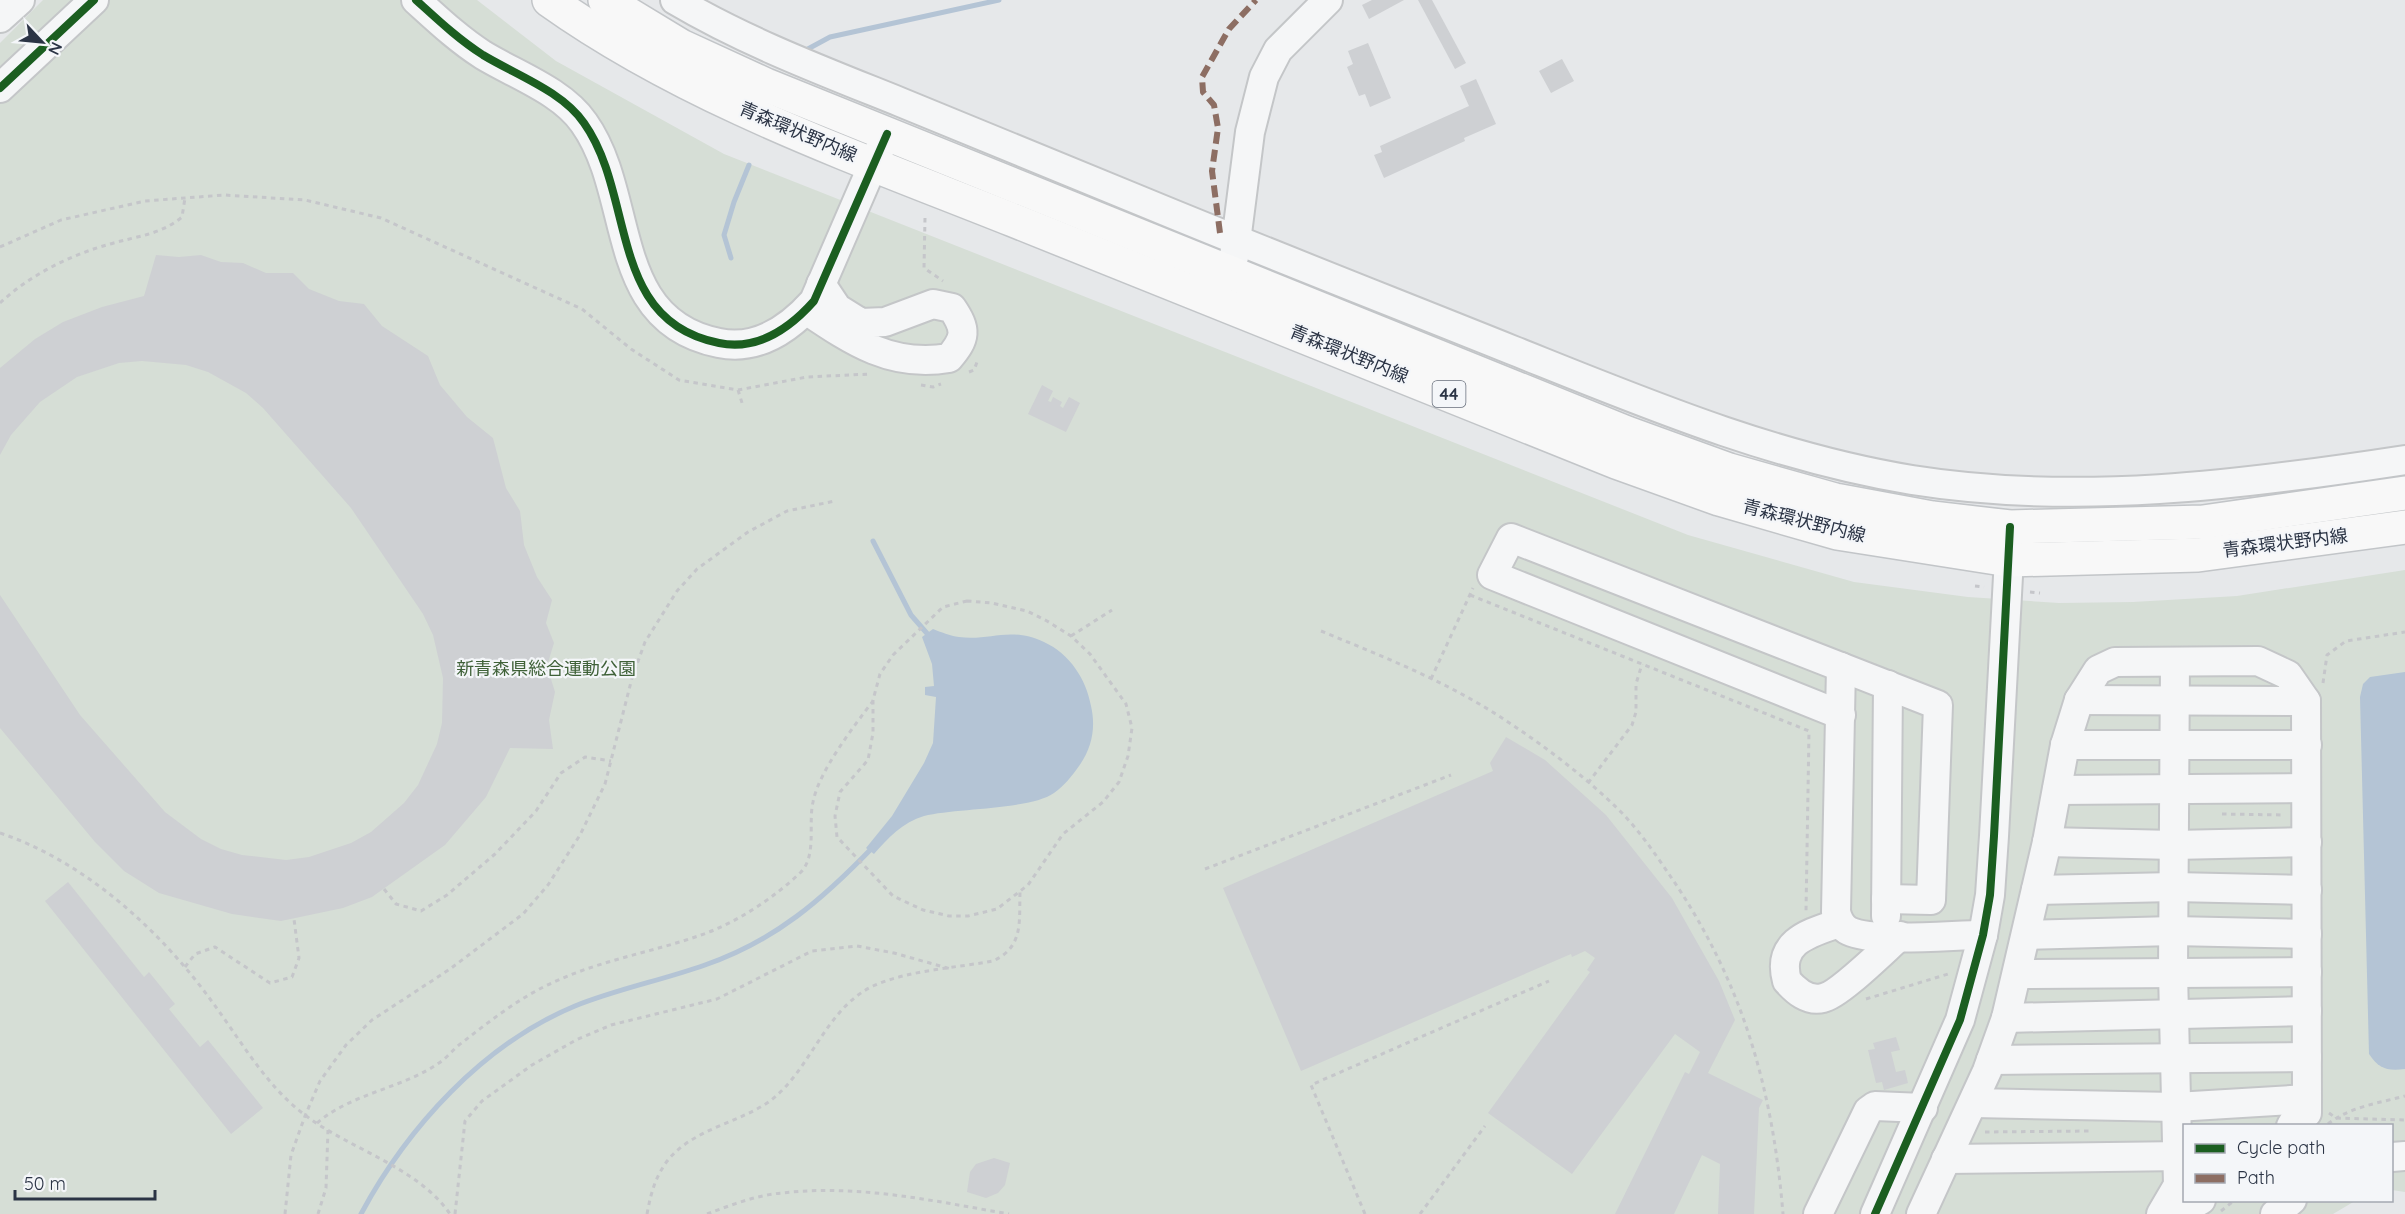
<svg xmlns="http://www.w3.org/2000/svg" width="2405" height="1214" font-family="Quicksand,'Noto Sans JP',sans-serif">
<rect width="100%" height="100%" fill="#e6e8ea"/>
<polygon fill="#d6ded6" points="43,0 477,0 556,61 724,154 1688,535 1854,582 1968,597 2059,603 2133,602 2237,596 2405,570 2405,1192 2392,1190 2392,1126 2184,1126 2184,1200 2355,1201 2333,1214 0,1214 0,43"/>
<g fill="#b4c4d5">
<path d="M933 629C941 632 950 636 959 637 991 641 1009 626 1044 642 1070 654 1086 679 1091 706 1096 728 1092 748 1079 766 1072 776 1064 786 1054 793 1030 810 956 808 924 816 903 822 888 838 874 854L866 848 892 816 924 763 933 743 936 697 925 695V687L934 686 932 664 922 637Z"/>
<path d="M2405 672V1069C2387 1071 2379 1069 2369 1054L2360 697 2363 684 2370 677Z"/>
</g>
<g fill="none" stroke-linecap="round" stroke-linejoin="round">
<g stroke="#b4c4d5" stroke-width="5">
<polyline points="806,50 830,37 999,0"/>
<polyline points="731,258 724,235 734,202 749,165"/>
<polyline points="873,541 911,615 931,638"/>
<path d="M361 1214C407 1128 483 1044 575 1006 617 989 663 980 705 965 775 941 823 899 874 846"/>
</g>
</g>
<g fill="#ced0d3">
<polygon points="1372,0 1404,0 1369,19 1362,5"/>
<polygon points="1418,0 1432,0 1466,63 1455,69"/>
<polygon points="1368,43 1391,98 1370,107 1365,94 1359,96 1347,67 1353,64 1348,51"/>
<polygon points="1562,59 1574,81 1551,93 1539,71"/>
<polygon points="1476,79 1496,124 1464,138 1465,141 1384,178 1374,155 1382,152 1380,146 1469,106 1460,86"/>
<polygon points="156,255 179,257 201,255 221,262 243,263 266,273 293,273 309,289 339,301 364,304 382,326 428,356 440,385 467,417 493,438 506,488 520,511 524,545 537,577 552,600 546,623 554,643 547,666 555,692 549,720 553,749 510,748 486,797 445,845 372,897 343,908 281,921 232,914 159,893 124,871 95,842 0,728 0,595 80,715 165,812 201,839 221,849 242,855 286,860 309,857 351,843 371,832 404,803 418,785 437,744 442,723 443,678 433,635 423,614 351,508 263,408 246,393 208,372 186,365 142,361 119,363 77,377 40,402 11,435 0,455 0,368 35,339 63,322 102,307 144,296"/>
<polygon points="1042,385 1053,391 1048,401 1051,402 1053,397 1062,402 1060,406 1063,408 1069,397 1080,403 1066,432 1028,414"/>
<polygon points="1506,737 1545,760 1606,815 1672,898 1719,981 1735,1020 1708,1073 1763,1100 1759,1108 1754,1214 1718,1214 1720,1164 1702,1155 1674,1214 1615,1214 1685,1072 1689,1074 1700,1052 1675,1034 1572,1174 1488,1113 1590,972 1587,970 1595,958 1585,951 1572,957 1571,954 1301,1071 1223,888 1493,771 1490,763"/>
<polygon points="68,882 144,977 149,972 175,1004 169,1009 200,1047 208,1040 263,1108 231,1134 45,901"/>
<polygon points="1896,1037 1900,1050 1891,1052 1896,1072 1905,1070 1908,1083 1884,1090 1882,1082 1876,1083 1868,1050 1875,1049 1873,1043"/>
<polygon points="994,1158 1010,1163 1005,1185 998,1193 986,1198 967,1192 970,1172 976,1164"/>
</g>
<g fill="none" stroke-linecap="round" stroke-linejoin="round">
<defs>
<g id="minor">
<path d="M416 0C437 19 458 39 483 55 516 75 562 91 584 123 636 196 607 321 719 343 758 351 790 328 814 301L882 144"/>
<path d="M675 0C746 42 823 71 900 102 982 135 1064 169 1146 203 1267 253 1390 301 1512 350 1642 402 1772 457 1912 480 2076 506 2242 485 2405 460"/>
<polyline points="0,18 20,0"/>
<polyline points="0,88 94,0"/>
<polyline points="1234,257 1250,132 1264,77 1278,50 1328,0"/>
<path d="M806 310C852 341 891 368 949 358 966 338 967 330 952 308L933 304 885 322 861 323 837 308 821 284"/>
<path d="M1841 667 1836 912C1838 920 1841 927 1849 931 1874 943 1952 935 1983 935"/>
<polyline points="2079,700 2306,701"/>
<polyline points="1841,715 1492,575 1511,538 1938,705 1931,900 1886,899"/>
<polyline points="2065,745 2307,745"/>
<polyline points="2057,790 2306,788"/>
<polyline points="2047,842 2174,845 2307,842"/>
<polyline points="2036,890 2174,887 2307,890"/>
<polyline points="1886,916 1888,685"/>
<path d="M1839 923C1810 933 1776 941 1787 981 1796 991 1808 1002 1823 998 1839 995 1885 949 1900 936"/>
<polyline points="2026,935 2173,931 2307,934"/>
<polyline points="2018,974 2307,972"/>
<polyline points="2006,1018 2307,1011"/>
<polyline points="1991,1060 2307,1057"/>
<polyline points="1973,1103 2176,1107 2307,1099 2307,1113"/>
<polyline points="2392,1157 2405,1156"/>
<polyline points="1946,1159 2184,1156"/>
<polyline points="1818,1214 1868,1111 1875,1106 1923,1108"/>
<polyline points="1875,1214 1960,1020 1983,935 1990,895 1994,836 2010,539"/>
<polyline points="1921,1214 1987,1071 2006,1018 2047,842 2065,745 2079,700 2098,670 2115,662 2258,661 2288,675 2306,701 2307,1099 2291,1126"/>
<polyline points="2161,1214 2178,1185 2173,972 2175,662"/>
<polyline points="2175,1214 2201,1200"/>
<polyline points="2275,1214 2292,1200"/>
</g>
<g id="major">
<path d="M549 0C688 99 855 157 1013 220 1214 300 1415 380 1616 462L1719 499 1837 533 2009 560 2198 555 2405 527"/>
<polyline points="605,0 681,46 766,85 1627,433 1729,470 1835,500 1932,518 2010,527 2203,522 2405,493"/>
</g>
</defs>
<use href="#minor" stroke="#c4c6c8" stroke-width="32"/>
<use href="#major" stroke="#c2c5c8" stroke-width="36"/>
<g stroke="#c5c6ca" stroke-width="3" stroke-dasharray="4.5 4.5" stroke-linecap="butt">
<polyline points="925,218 924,268 943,281"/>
<polyline points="0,247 61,220 145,201 224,195 305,200 381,218 582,309 631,349 679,380 738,390 807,377 871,374"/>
<path d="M0 303C30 275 70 255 110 244 137 236 160 235 182 217L185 198"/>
<polyline points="969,372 974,370 977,362"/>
<polyline points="921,385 933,387 941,384"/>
<polyline points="738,390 743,406"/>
<polyline points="1975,586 1984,587"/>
<polyline points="2030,592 2040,593"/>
<polyline points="1470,595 1809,731 1806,911"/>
<polygon points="967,601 992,603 1027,611 1047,621 1071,636 1090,654 1126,704 1132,728 1128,756 1119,782 1103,802 1063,834 1028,885 997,909 968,916 949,916 923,910 893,896 837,837 835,816 840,792 868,760 873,733 873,700 880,674 893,655 943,607"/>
<path d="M1321 631C1384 657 1448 682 1505 720 1546 747 1587 778 1622 813 1643 835 1660 861 1677 886 1744 988 1773 1092 1783 1214"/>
<polyline points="1071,636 1112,610"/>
<polyline points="1431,679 1473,588"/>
<polyline points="2323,683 2327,655 2346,641 2405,632"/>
<polyline points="1588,783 1632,725 1636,712 1636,684 1642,664"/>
<polyline points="2222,814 2284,815"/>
<path d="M0 833C86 862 161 931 213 1003 241 1041 267 1087 305 1115 349 1149 418 1167 450 1214"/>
<polyline points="1205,869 1451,775"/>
<polyline points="384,889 396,904 421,911 447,895 495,854 536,811 561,773 585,757 611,761"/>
<polyline points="185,967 195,954 215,947 270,983 292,977 299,958 294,919"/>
<polyline points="1866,999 1948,974"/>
<polyline points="2329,1113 2336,1118 2405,1120"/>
<path d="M317 1123C352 1093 401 1089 439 1063 448 1057 454 1048 463 1042 491 1020 522 996 554 982 601 960 653 952 701 935 736 923 774 898 801 872 817 855 808 823 813 802 819 771 854 726 873 701"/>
<path d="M2328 1124C2349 1107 2379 1103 2405 1096"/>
<polyline points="1985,1132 2090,1131"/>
<polyline points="2221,1211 2235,1200"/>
<polyline points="285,1214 291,1155 305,1116 320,1081 346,1045 372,1020 450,969 523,914 548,885 580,835 605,784 632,678 645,642 677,591 697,569 748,532 787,511 835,501"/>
<polyline points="318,1214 326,1188 328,1130"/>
<polyline points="455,1214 465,1121 482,1101 532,1065 576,1040 611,1025 717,999 812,951 857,946 894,953 951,969"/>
<path d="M647 1214C651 1193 655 1177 668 1160 693 1129 739 1123 770 1101 811 1070 825 1009 873 986 909 970 955 968 993 961 1024 947 1019 921 1020 892"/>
<path d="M707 1214C731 1205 757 1195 782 1193 858 1184 934 1201 1009 1214"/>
<polyline points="1365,1214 1311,1085 1549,981"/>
<polyline points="1420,1214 1485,1126"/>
</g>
<use href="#minor" stroke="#f5f6f7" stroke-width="28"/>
<use href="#major" stroke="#f8f8f8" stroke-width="33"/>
<polyline stroke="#8d6e63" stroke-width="6" stroke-dasharray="12 6" stroke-linecap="butt" points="1220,233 1212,171 1218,128 1214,105 1203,92 1202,77 1229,29 1256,0"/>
<defs>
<g id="cycleway">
<path d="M416 0C437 19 458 39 483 55 516 75 562 91 584 123 636 196 607 321 719 343 758 351 790 328 814 301L887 134"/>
<polyline points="0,88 94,0"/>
<polyline points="1875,1214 1960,1020 1983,935 1990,895 1994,836 2010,527"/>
</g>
</defs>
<use href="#cycleway" stroke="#f4f6f9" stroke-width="11"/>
<use href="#cycleway" stroke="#1b5e20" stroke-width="8"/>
</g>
<g text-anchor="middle" stroke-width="4.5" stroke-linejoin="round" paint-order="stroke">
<rect fill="#f4f6f9" stroke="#676e7b" stroke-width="1.5" x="1432.5" y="381" width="33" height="26" rx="4.5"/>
<g font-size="16" font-weight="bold" fill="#2b3445">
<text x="1449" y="400">44</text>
</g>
<g font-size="18" fill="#2b3445" stroke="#f4f6f9">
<text transform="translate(798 132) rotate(23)" y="6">青森環状野内線</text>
<text transform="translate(1349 354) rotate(22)" y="6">青森環状野内線</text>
<text transform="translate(1804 521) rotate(14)" y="6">青森環状野内線</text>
<text transform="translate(2285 543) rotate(-7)" y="6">青森環状野内線</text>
</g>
<g font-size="18" fill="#3f6138" stroke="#f4f6f9">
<text x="546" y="675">新青森県総合運動公園</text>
</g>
</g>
<rect x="2183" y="1124" width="210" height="78" fill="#f4f6f9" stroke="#a4a8b1" stroke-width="1.5"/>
<rect x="2195" y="1144" width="30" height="9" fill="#1b5e20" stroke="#a4a8b1" stroke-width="1.5"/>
<text x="2237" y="1154" font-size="18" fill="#2b3445">Cycle path</text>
<rect x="2195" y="1174" width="30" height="9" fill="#8d6e63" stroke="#a4a8b1" stroke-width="1.5"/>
<text x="2237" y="1184" font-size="18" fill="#2b3445">Path</text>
<g transform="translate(42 42) rotate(116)" stroke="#f4f6f9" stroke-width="4.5" paint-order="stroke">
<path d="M0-4.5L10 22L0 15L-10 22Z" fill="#2b3445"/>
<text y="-9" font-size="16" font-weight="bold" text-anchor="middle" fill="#2b3445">N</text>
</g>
<path d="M15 1190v9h140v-9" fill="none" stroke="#2b3445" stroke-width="3"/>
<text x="24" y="1190" font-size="18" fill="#2b3445" stroke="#f4f6f9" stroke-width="4.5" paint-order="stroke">50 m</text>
</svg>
